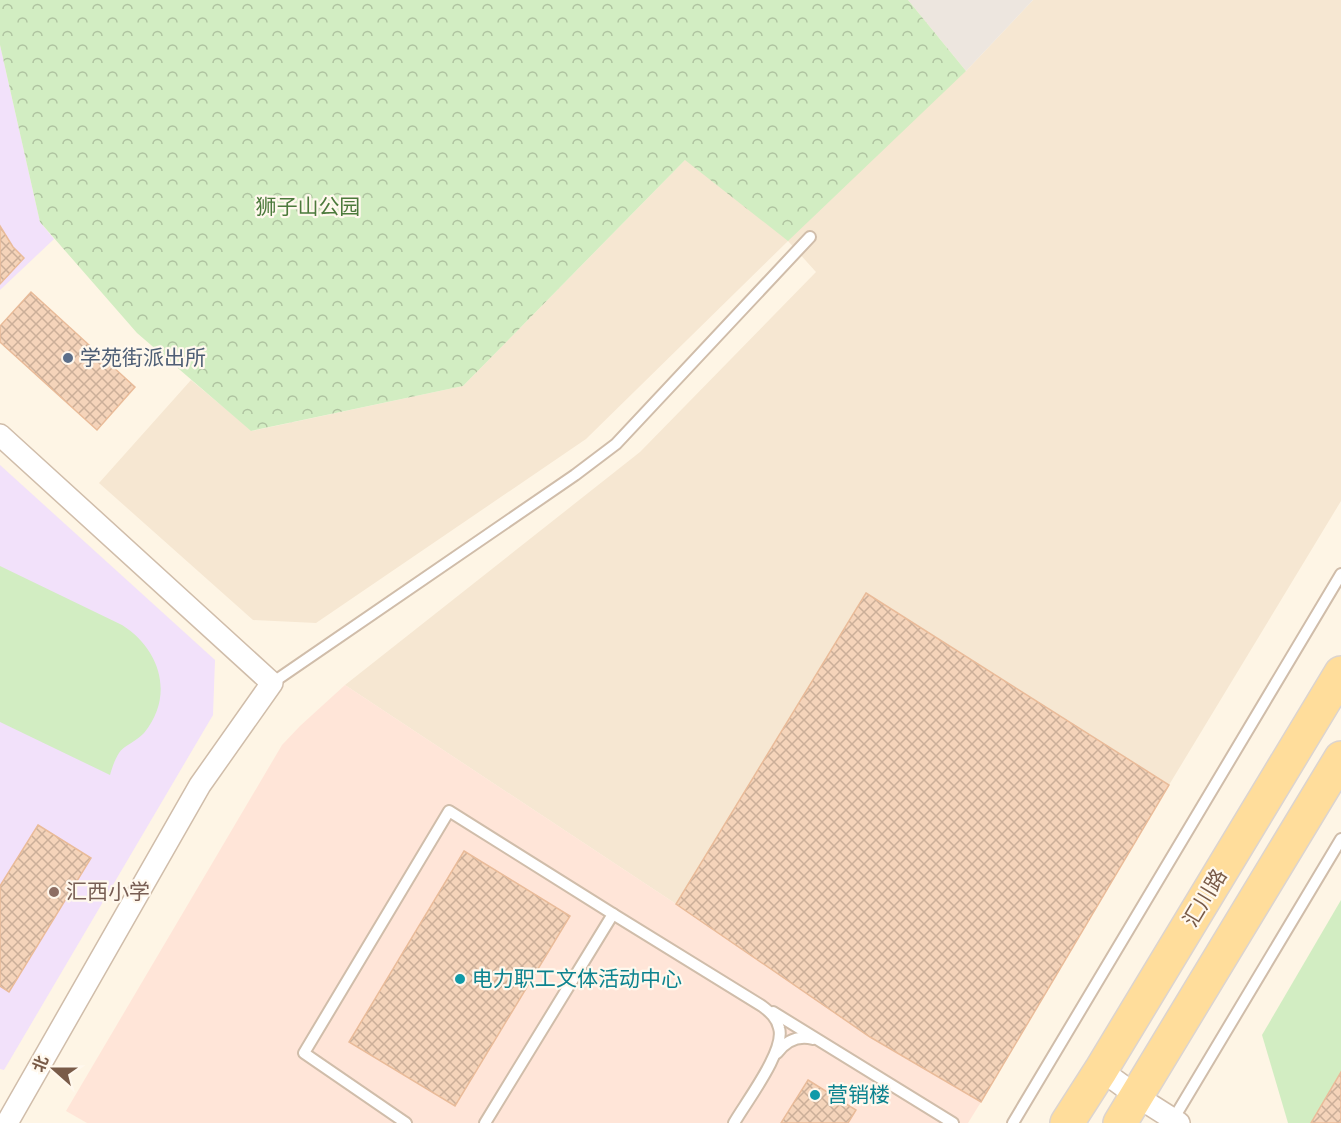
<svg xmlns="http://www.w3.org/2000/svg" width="1341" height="1123" font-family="'Fira Sans','Noto Sans SC',sans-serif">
<defs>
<pattern id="park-crowns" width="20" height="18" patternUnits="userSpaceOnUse" patternTransform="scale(1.5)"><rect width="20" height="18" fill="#d2edc2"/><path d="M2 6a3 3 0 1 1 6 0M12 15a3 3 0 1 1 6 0" fill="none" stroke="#afc3a0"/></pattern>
<pattern id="building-cross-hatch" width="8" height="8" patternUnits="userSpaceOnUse" patternTransform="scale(1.5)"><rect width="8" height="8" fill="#f5d4ba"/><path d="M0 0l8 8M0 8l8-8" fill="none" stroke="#cbaf99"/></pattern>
</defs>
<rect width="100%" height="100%" fill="#fef5e5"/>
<polygon fill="#f6e7d2" points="1033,0 1341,0 1341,501 1169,785 866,593 676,904 345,685 640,452 816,272 788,241 586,439 316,623 253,620 99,483 191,380 252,431 463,386 685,160 966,71"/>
<polygon fill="#ffe5d8" points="345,685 676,904 870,1037 981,1102 968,1123 87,1123 66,1111 282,745 300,726"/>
<polygon fill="#ede6df" points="908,0 1033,0 966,71"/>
<g fill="#f2e1fa">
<polygon points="0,45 40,222 54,239 0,290"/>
<polygon points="0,465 215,660 213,715 4,1070 0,1069"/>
</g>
<g fill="#d2edc2">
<path d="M0 566 122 625C160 649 175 695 144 733 137 741 123 746 119 753 115 759 112 768 110 775L0 722Z"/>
<polygon points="1341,900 1341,1072 1311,1123 1288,1123 1262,1035"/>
</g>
<polygon fill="url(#park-crowns)" points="0,0 908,0 966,71 788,241 685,160 463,386 251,431 137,333 40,222 0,45"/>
<g fill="url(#building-cross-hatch)" stroke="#e9bb99" stroke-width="1.5">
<polygon points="0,226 13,247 24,258 0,284"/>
<polygon points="31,292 135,387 97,430 0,342 0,326"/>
<polygon points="866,593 1169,785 981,1102 870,1037 676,904"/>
<polygon points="38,825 91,858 9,992 0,986 0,886"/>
<polygon points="464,851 570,916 455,1106 349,1042"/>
<polygon points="1341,1072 1341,1123 1311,1123"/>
<polygon points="808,1080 856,1110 848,1123 781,1123"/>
</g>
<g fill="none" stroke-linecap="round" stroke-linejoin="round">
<defs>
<g id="service">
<polyline points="272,683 575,475 616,444 810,237"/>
<path d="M613 914 762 1006C770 1012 777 1018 779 1028 786 1050 746 1102 734 1123"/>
<polyline points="773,1012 953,1123"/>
<path d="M777 1053C786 1041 798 1035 813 1039"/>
<polyline points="406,1123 304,1053 449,811 613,914 485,1123"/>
<polyline points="1013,1123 1341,574"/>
<polyline points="1171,1123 1341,839"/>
</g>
<g id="minor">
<polyline points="0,435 272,683 200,785 7,1123"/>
<polyline points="1101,1070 1138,1097 1179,1123"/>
</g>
<g id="primary">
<polyline points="1067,1123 1101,1070 1341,673"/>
<polyline points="1120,1123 1341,758"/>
</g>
</defs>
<use href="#service" stroke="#d0bdaa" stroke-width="14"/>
<use href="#minor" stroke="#d0bdaa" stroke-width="24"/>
<use href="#primary" stroke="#dcd4cf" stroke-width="36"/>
<use href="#service" stroke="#fff" stroke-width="10"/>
<use href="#minor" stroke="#fff" stroke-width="21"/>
<use href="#primary" stroke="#ffdd9b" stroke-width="33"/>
</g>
<circle fill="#5c6f8a" stroke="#fff8ed" stroke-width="2" cx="68" cy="358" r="6"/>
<circle fill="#8d6e63" stroke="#fff8ed" stroke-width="2" cx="54" cy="892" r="6"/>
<g fill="#0f9aa8" stroke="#fff8ed" stroke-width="2">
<circle cx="460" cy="979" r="6"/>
<circle cx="815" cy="1095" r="6"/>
</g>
<g text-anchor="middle" stroke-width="4.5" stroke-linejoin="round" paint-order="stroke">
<g font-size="21" fill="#4c7a3c" stroke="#fff8ed">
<text x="308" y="214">狮子山公园</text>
</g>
<g font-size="21" fill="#4e5e75" stroke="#fff8ed" text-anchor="start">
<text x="80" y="365">学苑街派出所</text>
</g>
<g font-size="21" fill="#785e54" stroke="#fff8ed" text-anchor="start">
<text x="66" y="899">汇西小学</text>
</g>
<g font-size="21" fill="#795b48" stroke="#fff8ed">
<text transform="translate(1205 898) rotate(-59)" y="7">汇川路</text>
</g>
<g font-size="21" fill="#0d838f" stroke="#fff8ed" text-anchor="start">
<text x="472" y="986">电力职工文体活动中心</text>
<text x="827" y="1102">营销楼</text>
</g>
</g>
<g transform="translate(54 1069) rotate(291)" stroke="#fff8ed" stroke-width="4.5" paint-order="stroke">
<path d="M0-4.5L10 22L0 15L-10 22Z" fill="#795b48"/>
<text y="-9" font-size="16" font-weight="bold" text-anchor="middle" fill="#795b48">北</text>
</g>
</svg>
